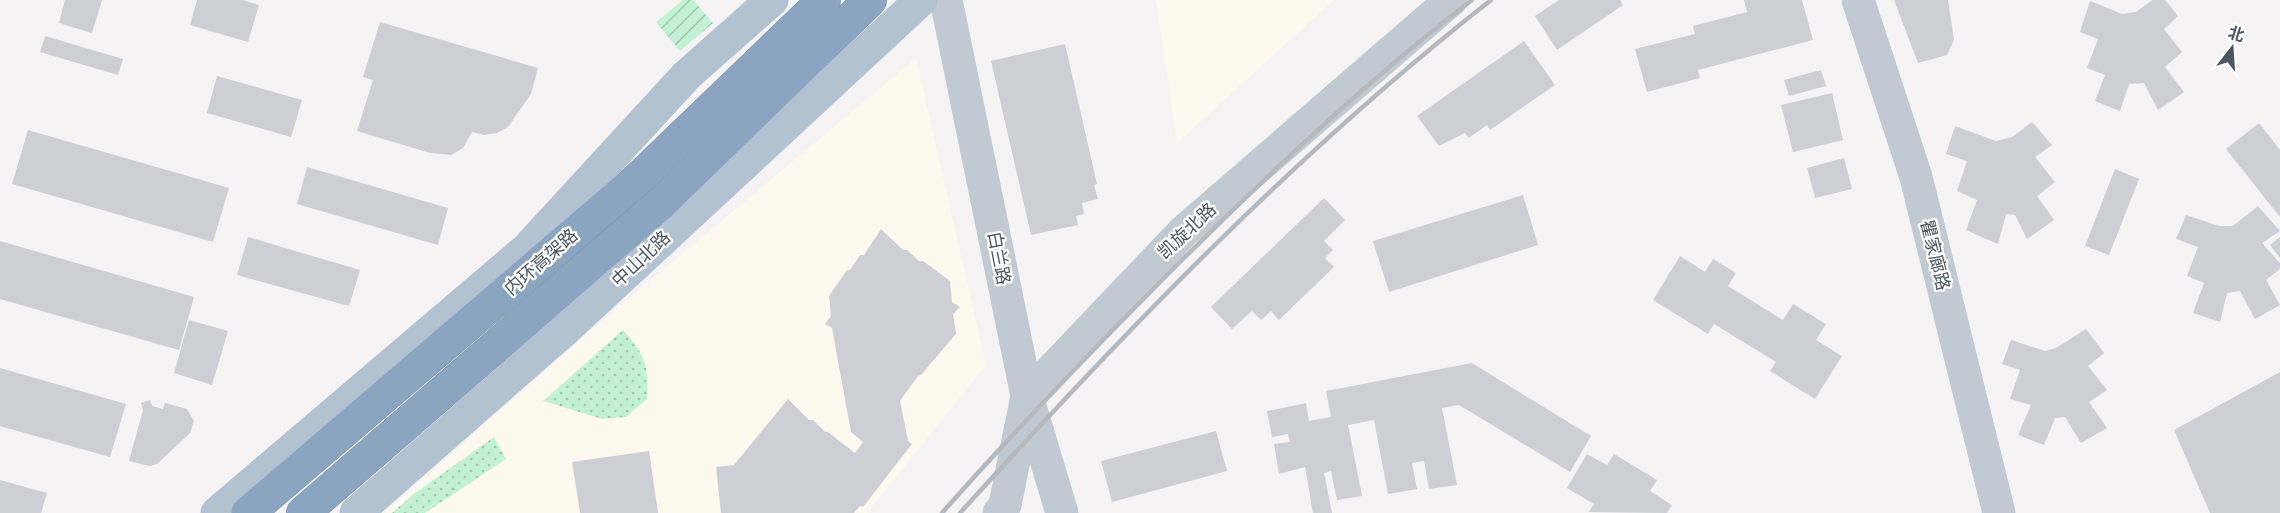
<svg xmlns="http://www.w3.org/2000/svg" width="2280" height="513" font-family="Inter,'Noto Sans SC',sans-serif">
<defs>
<pattern id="grass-dots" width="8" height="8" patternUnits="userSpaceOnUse" patternTransform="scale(1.5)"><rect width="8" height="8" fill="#c3f1d5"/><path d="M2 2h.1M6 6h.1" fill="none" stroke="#a0c6b0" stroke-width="1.8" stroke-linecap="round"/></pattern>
<pattern id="garden-furrows" width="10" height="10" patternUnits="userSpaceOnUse" patternTransform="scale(1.5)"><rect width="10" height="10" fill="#c3f1d5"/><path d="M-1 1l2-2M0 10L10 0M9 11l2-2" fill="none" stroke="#a0c6b0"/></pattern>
</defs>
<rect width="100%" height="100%" fill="#f5f3f3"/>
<g fill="#fdf9ef">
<polygon points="1156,0 1334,0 1177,143"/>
<polygon points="916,58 986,365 867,513 385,513 582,338"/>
</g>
<g fill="url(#grass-dots)">
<path d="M623 330C645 354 649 366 647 399L626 417 602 419 543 401Z"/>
<polygon points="494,437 506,459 425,513 392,513 415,493"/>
</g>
<polygon fill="url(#garden-furrows)" points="683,0 693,0 713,23 680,51 656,22"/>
<g fill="#cdcfd5">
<polygon points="65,0 102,0 92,33 59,23"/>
<polygon points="197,0 242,0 259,5 248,42 190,25"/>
<polygon points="1559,0 1620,0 1623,5 1557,50 1535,16"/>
<polygon points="1744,0 1802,0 1813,40 1698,70 1700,78 1647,92 1635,49 1695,34 1693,26 1747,12"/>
<polygon points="1894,0 1948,0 1954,40 1947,55 1918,63"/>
<polygon points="2152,0 2165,0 2178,16 2164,29 2182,52 2165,67 2184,92 2158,110 2144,83 2129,84 2120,111 2095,101 2105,75 2087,68 2098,39 2080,32 2090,1 2122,14 2136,12"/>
<polygon points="380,22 538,68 531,94 508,127 497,133 484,135 472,132 463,148 451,155 430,153 357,131 373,80 363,77"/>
<polygon points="45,36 123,59 118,75 40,52"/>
<polygon points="1524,41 1555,85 1490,130 1487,125 1469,138 1465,133 1439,146 1417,116"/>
<polygon points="1065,44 1097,184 1094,185 1098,199 1082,203 1084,214 1076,216 1078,225 1031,235 991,61"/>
<polygon points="1821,70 1826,86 1789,96 1784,80"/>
<polygon points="217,76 302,100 291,137 207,113"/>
<polygon points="1832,93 1843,140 1793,152 1781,105"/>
<polygon points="2032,122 2052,145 2035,157 2055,182 2037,196 2054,220 2027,239 2015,215 2006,214 1998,244 1966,230 1977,200 1957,191 1967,161 1946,154 1955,126 1996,141 2012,137"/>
<polygon points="2259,123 2280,150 2280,217 2226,149"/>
<polygon points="28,130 229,188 213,242 12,184"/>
<polygon points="1844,158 1852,189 1815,198 1807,168"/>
<polygon points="307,167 448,208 438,245 297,204"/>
<polygon points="2115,169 2139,179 2109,255 2085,246"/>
<polygon points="1523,195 1538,245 1389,292 1373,241"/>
<polygon points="1324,198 1345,220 1324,241 1333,250 1325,258 1334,267 1279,320 1271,311 1261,320 1252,311 1232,329 1211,307"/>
<polygon points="2258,206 2280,231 2262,243 2280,263 2280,269 2266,280 2280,305 2255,319 2240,291 2227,293 2220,322 2193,313 2204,283 2187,276 2198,247 2176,239 2186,215 2219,226 2233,226"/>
<polygon points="881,229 903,250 907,250 919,261 923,261 950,281 952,302 960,307 953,314 956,334 921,375 918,376 900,401 908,441 912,444 863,507 860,506 854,513 721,513 716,467 734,465 788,399 809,420 813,420 825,432 828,432 855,453 863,442 851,432 832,328 825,324 831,316 829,296 847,270 850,270 860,255 864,255"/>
<polygon points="248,237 360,270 349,306 237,275"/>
<polygon points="2280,237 2280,258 2270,245"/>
<polygon points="0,241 194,297 179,350 0,299"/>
<polygon points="1680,256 1705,272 1713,259 1736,273 1728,286 1783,320 1793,304 1826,324 1816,340 1842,356 1815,399 1770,371 1776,362 1714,324 1708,334 1653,300"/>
<polygon points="189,320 228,331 212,385 174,373"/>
<polygon points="2086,329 2104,353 2088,366 2107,390 2089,402 2107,428 2081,443 2065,417 2055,418 2044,445 2018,435 2031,405 2010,399 2020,370 2002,364 2011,340 2045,351 2056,348"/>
<polygon points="1472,363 1591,436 1570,472 1459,405 1442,408 1457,485 1429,489 1424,461 1412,463 1417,489 1388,494 1374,420 1348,425 1362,496 1337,500 1331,471 1324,473 1332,513 1313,513 1305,467 1279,474 1274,444 1290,442 1288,434 1272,437 1267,411 1306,403 1309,421 1331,417 1326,391"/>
<polygon points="0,368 126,404 110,457 0,426"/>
<polygon points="2280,372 2280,513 2210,513 2174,430"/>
<polygon points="150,400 152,406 163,409 165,403 187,409 194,421 190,433 157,464 150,466 129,461 143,410 141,403"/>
<polygon points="1216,431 1227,471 1112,502 1101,461"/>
<polygon points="649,451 658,513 580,513 572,462"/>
<polygon points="1587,454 1607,465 1614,454 1657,480 1650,491 1672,505 1667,513 1589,512 1594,504 1567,488"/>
<polygon points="0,480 47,493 41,513 0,513"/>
</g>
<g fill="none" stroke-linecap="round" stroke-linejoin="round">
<defs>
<g id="highway">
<polyline points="248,513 638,179 824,0"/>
<polyline points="303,513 660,204 870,0"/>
</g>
</defs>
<use href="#highway" stroke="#7690ad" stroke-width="34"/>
<g stroke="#c1cad2" stroke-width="33">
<polyline points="946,0 1027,396 1062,513"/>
<polyline points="1858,0 1916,177 1999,513"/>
<polyline points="999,513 1005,505 1027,396 1183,232 1451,0"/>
</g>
<g stroke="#b3c2d1" stroke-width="33">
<polyline points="217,513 527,249 687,75 772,0"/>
<polyline points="356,513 568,327 921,0"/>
</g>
<use href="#highway" stroke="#8ba5c1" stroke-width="33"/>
<g stroke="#b5b8bd" stroke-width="4.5">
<path d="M942 513C1019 426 1100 342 1182 260 1274 169 1369 79 1472 0"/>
<path d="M960 513C1125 331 1297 152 1491 0"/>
</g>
</g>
<g text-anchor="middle" stroke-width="4.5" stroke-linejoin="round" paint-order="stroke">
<g font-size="18" fill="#4a5661" stroke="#fff">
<text transform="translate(1187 231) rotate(-43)" y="6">凯旋北路</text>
<text transform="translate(1935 255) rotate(76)" y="6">瞿家廊路</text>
<text transform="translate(999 258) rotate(79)" y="6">白兰路</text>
<text transform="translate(641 259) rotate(-43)" y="6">中山北路</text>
<text transform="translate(541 262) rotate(-41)" y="6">内环高架路</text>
</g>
</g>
<g transform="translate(2232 48) rotate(17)" stroke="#ffffff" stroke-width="4.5" paint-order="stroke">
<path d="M0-4.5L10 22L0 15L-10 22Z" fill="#4a5661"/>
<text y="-9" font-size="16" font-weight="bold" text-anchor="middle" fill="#4a5661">北</text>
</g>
</svg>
